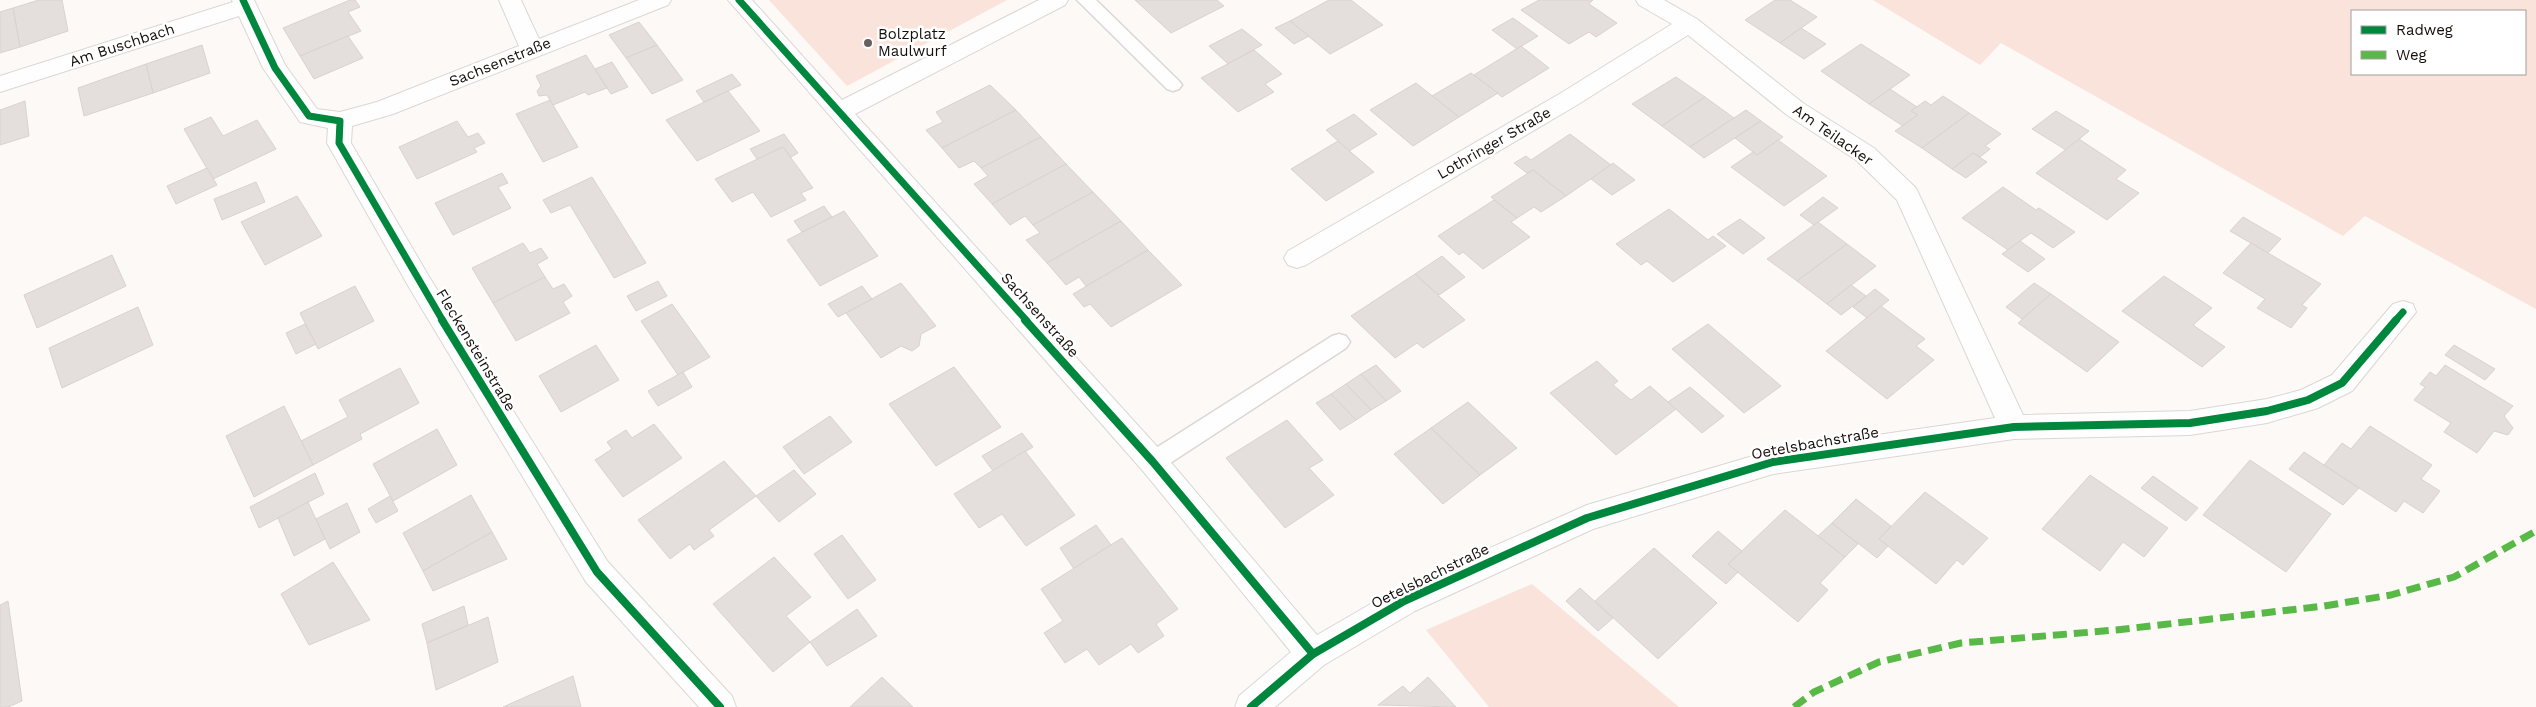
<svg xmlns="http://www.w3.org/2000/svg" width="2536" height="707" font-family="'Work Sans',sans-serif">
<rect width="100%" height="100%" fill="#fcf9f7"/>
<g fill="#fae3da" fill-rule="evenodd">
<polygon points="769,0 1007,0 847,86"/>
<path d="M1873 0H2536V309L2365 216 2343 236 2001 43 1980 65ZM2352 11H2525V74H2352Z"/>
<polygon points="1532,584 1679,707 1489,707 1426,630"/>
</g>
<g fill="#e4dfdd" stroke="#d8d2d0">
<polygon points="39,0 62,0 68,31 20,47 13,8"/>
<polygon points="350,0 355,0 360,7 348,12 361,31 300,56 283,28"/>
<polygon points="1135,0 1217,0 1224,6 1171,33"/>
<polygon points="1329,0 1351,0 1383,25 1330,54 1290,21"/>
<polygon points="1539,0 1593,0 1589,4 1617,23 1596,37 1589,32 1569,44 1521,10"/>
<polygon points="1775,0 1790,0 1817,17 1780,43 1745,20"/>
<polygon points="13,8 20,47 0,53 0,12"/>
<polygon points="1513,18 1538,36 1517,49 1492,30"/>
<polygon points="1290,21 1309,36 1294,44 1275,28"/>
<polygon points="639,22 657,45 626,58 609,35"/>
<polygon points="1801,28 1826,44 1804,59 1780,43"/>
<polygon points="1242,29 1262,45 1228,64 1209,46"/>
<polygon points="348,36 363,58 314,79 300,56"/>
<polygon points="1861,44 1910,75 1869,104 1821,71"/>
<polygon points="202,45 210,73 153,93 146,64"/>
<polygon points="657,45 683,80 652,94 626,58"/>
<polygon points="1521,46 1549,68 1502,97 1474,75"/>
<polygon points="1254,50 1282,74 1265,84 1274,92 1238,112 1201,78"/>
<polygon points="586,55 607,88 588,95 585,92 553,105 547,95 539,96 537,91 541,86 536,76"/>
<polygon points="612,62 628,87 611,94 595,69"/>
<polygon points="146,64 153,93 84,116 78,88"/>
<polygon points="1471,73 1498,93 1459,117 1432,96"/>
<polygon points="732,74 741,85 704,102 696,91"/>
<polygon points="1676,77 1705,97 1662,126 1632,104"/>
<polygon points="1416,83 1459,117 1413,146 1370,110"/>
<polygon points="990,85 1016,110 942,148 926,130 943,122 936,112"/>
<polygon points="1890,89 1917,107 1911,111 1918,115 1903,126 1869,104"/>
<polygon points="728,91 760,131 697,161 666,120"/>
<polygon points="1943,96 1969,113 1922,148 1895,131 1918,115 1911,111 1925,101 1931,105"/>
<polygon points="1705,97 1734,118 1690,147 1662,126"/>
<polygon points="550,100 578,147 543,162 516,114"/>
<polygon points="25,101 29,136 0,145 0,110"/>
<polygon points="1016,110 1041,137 981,168 974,161 959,168 942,148"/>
<polygon points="1746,110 1761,121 1704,158 1690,147"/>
<polygon points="2056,111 2089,131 2066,150 2032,129"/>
<polygon points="1969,113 2001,134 1985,146 1990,149 1980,157 1973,153 1952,169 1922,148"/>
<polygon points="1354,114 1377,134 1349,151 1326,130"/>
<polygon points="211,117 223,136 257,120 276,149 213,179 184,129"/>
<polygon points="457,121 468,137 478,133 485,143 474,148 477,152 417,179 399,147"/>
<polygon points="1761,121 1783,137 1757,155 1735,138"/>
<polygon points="784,134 798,153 791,157 783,147 757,159 750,149"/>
<polygon points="1570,134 1611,165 1566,196 1533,170 1527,173 1514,163 1526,156 1531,160"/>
<polygon points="1041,137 1066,164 992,204 974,184 988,176 981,168"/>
<polygon points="2079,139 2126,170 2116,179 2139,193 2107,220 2036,173"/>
<polygon points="1778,140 1827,176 1784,206 1731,167 1753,152 1757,155"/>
<polygon points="1338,141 1374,172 1326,201 1291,169"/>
<polygon points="783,147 813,188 801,193 806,200 771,217 753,192 732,202 715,179"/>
<polygon points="1973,153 1987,162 1966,178 1952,169"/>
<polygon points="1613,163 1635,180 1612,195 1591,179"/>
<polygon points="1066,164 1093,192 1033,225 1025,216 1010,225 992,204"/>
<polygon points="207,168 217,185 176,204 167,186"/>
<polygon points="1533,170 1566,196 1541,212 1534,207 1517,218 1491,197"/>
<polygon points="502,173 508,183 498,187 511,208 453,235 435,203"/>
<polygon points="592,177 646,263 614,278 570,205 551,213 543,200"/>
<polygon points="256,182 265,202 222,220 214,199"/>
<polygon points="2003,187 2036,210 2039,208 2075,232 2053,248 2031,233 2008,250 1962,218"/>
<polygon points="1093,192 1121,221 1047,263 1026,240 1040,233 1033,225"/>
<polygon points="297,196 322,236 265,265 241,222"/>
<polygon points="1823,197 1838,208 1814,225 1800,215"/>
<polygon points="1494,200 1517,218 1511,222 1530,237 1483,269 1463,252 1459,255 1438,236"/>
<polygon points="824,206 832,217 802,232 794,221"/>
<polygon points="1669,209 1708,240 1713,236 1726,246 1673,282 1647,261 1641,265 1616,244"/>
<polygon points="844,211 878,256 820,286 787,240"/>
<polygon points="2243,217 2281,239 2268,253 2230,231"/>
<polygon points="1740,219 1765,238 1743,254 1717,234"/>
<polygon points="1121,221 1148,250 1086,286 1079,277 1066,285 1047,263"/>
<polygon points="1818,222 1847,244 1797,281 1767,259"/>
<polygon points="2020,241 2045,259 2028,272 2002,254"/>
<polygon points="523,243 530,253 541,248 548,258 537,264 545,277 493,303 472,268"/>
<polygon points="2251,243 2321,284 2302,305 2307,308 2291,328 2257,308 2265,299 2223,273"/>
<polygon points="1847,244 1876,266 1827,304 1797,281"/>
<polygon points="1148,250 1182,285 1111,327 1090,304 1084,307 1073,294"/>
<polygon points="112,255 126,286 37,328 24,295"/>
<polygon points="1442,256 1465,277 1439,295 1415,274"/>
<polygon points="1415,274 1465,320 1423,348 1417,343 1395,358 1351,316"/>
<polygon points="2164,276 2212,308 2193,325 2225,347 2202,367 2122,311"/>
<polygon points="545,277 553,289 564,284 572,296 563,302 570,313 516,341 493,303"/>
<polygon points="658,281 667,296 636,311 627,296"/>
<polygon points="901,283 936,326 921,334 919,346 912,351 901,346 881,358 846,313"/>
<polygon points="2034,283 2051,294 2022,319 2006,307"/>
<polygon points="1851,285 1866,296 1841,315 1827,304"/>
<polygon points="355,286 374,321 318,349 300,313"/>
<polygon points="862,286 872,299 838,317 828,304"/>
<polygon points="1875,289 1889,300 1867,318 1853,307"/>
<polygon points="2051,294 2119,342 2087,372 2018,323"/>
<polygon points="672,304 710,357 678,375 641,321"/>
<polygon points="1881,306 1925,339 1916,346 1934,360 1887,399 1826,351"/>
<polygon points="138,307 153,345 62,388 49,348"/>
<polygon points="305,324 316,344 296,354 286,333"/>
<polygon points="1708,324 1781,386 1744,413 1672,349"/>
<polygon points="596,345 619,380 561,412 539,376"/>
<polygon points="2454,345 2495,369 2485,380 2445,355"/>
<polygon points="1597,361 1618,381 1613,385 1631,400 1650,386 1676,409 1616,455 1550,393"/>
<polygon points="1376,365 1401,391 1386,401 1361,374"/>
<polygon points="2445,365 2513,406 2504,416 2513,428 2508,435 2494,431 2477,453 2444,432 2451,423 2414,400 2425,387 2420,384 2430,372 2436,376"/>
<polygon points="954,367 1001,427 936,466 889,404"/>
<polygon points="400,368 419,403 360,434 362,439 313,465 301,441 348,417 339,400"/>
<polygon points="683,372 692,387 658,406 648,391"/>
<polygon points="1361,374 1386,401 1371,410 1346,384"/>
<polygon points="1346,384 1371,410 1356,420 1331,394"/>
<polygon points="1690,387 1724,416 1702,433 1668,402"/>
<polygon points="1331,394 1356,420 1340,430 1316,403"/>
<polygon points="1468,402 1517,448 1480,475 1431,428"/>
<polygon points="284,406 313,465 254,497 226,436"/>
<polygon points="830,416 852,442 804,474 783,447"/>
<polygon points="1287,420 1323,460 1309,468 1334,495 1285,528 1226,458"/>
<polygon points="654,424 682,458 623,497 595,460 612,449 607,442 626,430 632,438"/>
<polygon points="2370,426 2432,465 2421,479 2440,491 2423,513 2404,501 2396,512 2324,465 2342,443 2351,449"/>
<polygon points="1431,428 1480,475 1443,504 1394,454"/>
<polygon points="437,429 457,465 393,501 373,464"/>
<polygon points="1022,433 1033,447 993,471 982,456"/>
<polygon points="1025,451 1075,515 1026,546 1002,514 979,528 954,494"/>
<polygon points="2304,452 2359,488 2343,505 2289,469"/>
<polygon points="2250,460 2331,514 2286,572 2203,515"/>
<polygon points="724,461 756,496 709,530 714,536 694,550 690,544 670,559 638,520"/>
<polygon points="794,470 816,494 779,522 756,496"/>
<polygon points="315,473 324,494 259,528 250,507"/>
<polygon points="2090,475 2168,528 2144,557 2123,542 2100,571 2042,529"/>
<polygon points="2153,476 2198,508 2186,521 2141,488"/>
<polygon points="1925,492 1988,538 1963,565 1957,560 1936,584 1879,539"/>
<polygon points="471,495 492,532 423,571 403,533"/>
<polygon points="390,496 398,511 376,523 368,509"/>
<polygon points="1856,499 1891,526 1879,539 1888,546 1877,558 1832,523"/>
<polygon points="308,502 325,539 294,556 278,518"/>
<polygon points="347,503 360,532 330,549 316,519"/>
<polygon points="1785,510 1845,557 1820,583 1828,590 1798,622 1728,564"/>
<polygon points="1832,523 1858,544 1845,557 1818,536"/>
<polygon points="1096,525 1111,545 1074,569 1060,548"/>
<polygon points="1718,531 1742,551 1728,564 1738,572 1726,584 1692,556"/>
<polygon points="492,532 507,559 433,591 423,571"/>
<polygon points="842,535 876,580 848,599 814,554"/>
<polygon points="1122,538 1178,609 1156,624 1164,636 1138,653 1131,644 1099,665 1087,649 1065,663 1044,633 1063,621 1041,589"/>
<polygon points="1654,548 1717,603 1658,659 1595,601"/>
<polygon points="774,557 811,597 786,616 810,642 773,672 713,604"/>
<polygon points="333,562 370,620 309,645 281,594"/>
<polygon points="1580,588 1613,618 1598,631 1566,601"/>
<polygon points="8,601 22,701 8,707 0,707 0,605"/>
<polygon points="464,606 468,625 427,643 422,624"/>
<polygon points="857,609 877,636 827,666 810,642"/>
<polygon points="488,617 498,662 436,690 427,643"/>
<polygon points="573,676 581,707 503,707"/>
<polygon points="882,677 913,707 850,707"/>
<polygon points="1428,677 1456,707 1378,705 1403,686 1410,693"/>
</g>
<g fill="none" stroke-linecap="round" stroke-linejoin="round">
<defs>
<g id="service">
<polygon points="1077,0 1096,0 1179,81 1182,85 1179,89 1173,91 1167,89"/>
<polygon points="1339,334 1346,336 1350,342 1346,348 1161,469 1153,472 1145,469 1142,462 1145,455 1332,336"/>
</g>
<g id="minor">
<polygon points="232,0 254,0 285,65 317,109 340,112 377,102 519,46 499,0 521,0 539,39 639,0 671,0 668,5 393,114 352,126 351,143 428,275 608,562 732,696 736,707 699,707 586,582 410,289 327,143 328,128 300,122 263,68 239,16 0,92 0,76 233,2"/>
<polygon points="728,0 752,0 842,100 1039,0 1068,0 1065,5 855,114 1163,453 1317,635 1393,591 1587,505 1773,450 1995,418 1897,200 1856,160 1787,115 1688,35 1577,105 1306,265 1297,268 1288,265 1284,258 1288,251 1561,93 1672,24 1639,5 1636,0 1664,0 1697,19 1803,103 1874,148 1916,188 2023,415 2190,411 2267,399 2301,390 2332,375 2393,304 2403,301 2413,304 2416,312 2352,391 2318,408 2267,423 2190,435 2014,439 1773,474 1593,529 1415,611 1324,665 1275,707 1235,707 1239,696 1291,652 1143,471"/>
</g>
</defs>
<use href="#service" stroke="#dcd6d4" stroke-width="3"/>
<use href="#minor" stroke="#dcd6d4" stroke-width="2"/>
<use href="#service" fill="#fffefe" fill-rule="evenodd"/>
<use href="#minor" fill="#fffefe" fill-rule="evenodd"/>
<polyline stroke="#58b947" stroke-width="7" stroke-dasharray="14 7" stroke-linecap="butt" points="1794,707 1814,692 1879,662 1961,643 2116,630 2324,606 2391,595 2454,577 2536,531"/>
<defs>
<g id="cycleway-far1">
<polyline points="243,0 275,68 309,116 340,121 339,143 443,321"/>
<polyline points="739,0 1027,321"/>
<polyline points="2395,321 2403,312"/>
</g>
<g id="cycleway">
<polyline points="442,320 597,572 720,707"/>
<polyline points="1025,320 1153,462 1313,654"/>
<polyline points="1251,707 1313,654 1404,601 1587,518 1773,462 2014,427 2190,423 2267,411 2308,400 2342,383 2396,320"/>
</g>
</defs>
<use href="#cycleway-far1" stroke="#fff" stroke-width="9"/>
<use href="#cycleway" stroke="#fff" stroke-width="11"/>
<use href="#cycleway-far1" stroke="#00873e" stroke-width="7"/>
<use href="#cycleway" stroke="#00873e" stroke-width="8"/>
</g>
<circle fill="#66605e" stroke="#fff" stroke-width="2" cx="868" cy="43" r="5"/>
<g text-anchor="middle" stroke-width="5" stroke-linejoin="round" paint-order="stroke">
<g font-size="15" fill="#160e0b" stroke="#fff" text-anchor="start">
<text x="878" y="39">Bolzplatz<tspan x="878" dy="17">Maulwurf</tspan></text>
</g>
<g font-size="15" fill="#160e0b" stroke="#fff">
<text transform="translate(122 45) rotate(-18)" y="5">Am Buschbach</text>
<text transform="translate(500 62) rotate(-22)" y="5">Sachsenstraße</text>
<text transform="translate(1833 135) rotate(35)" y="5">Am Teilacker</text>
<text transform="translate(1494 143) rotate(-30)" y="5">Lothringer Straße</text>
<text transform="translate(1040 315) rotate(48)" y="5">Sachsenstraße</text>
<text transform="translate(476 350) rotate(59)" y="5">Fleckensteinstraße</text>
<text transform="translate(1815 443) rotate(-10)" y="5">Oetelsbachstraße</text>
<text transform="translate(1430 576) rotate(-26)" y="5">Oetelsbachstraße</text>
</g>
</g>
<rect x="2351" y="10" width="175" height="65" fill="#ffffff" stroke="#a29f9d"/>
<rect x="2361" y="26" width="25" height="8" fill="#00873e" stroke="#a29f9d"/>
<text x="2396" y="35" font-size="15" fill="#160e0b">Radweg</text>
<rect x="2361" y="51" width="25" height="8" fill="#58b947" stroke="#a29f9d"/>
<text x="2396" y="60" font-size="15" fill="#160e0b">Weg</text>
</svg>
